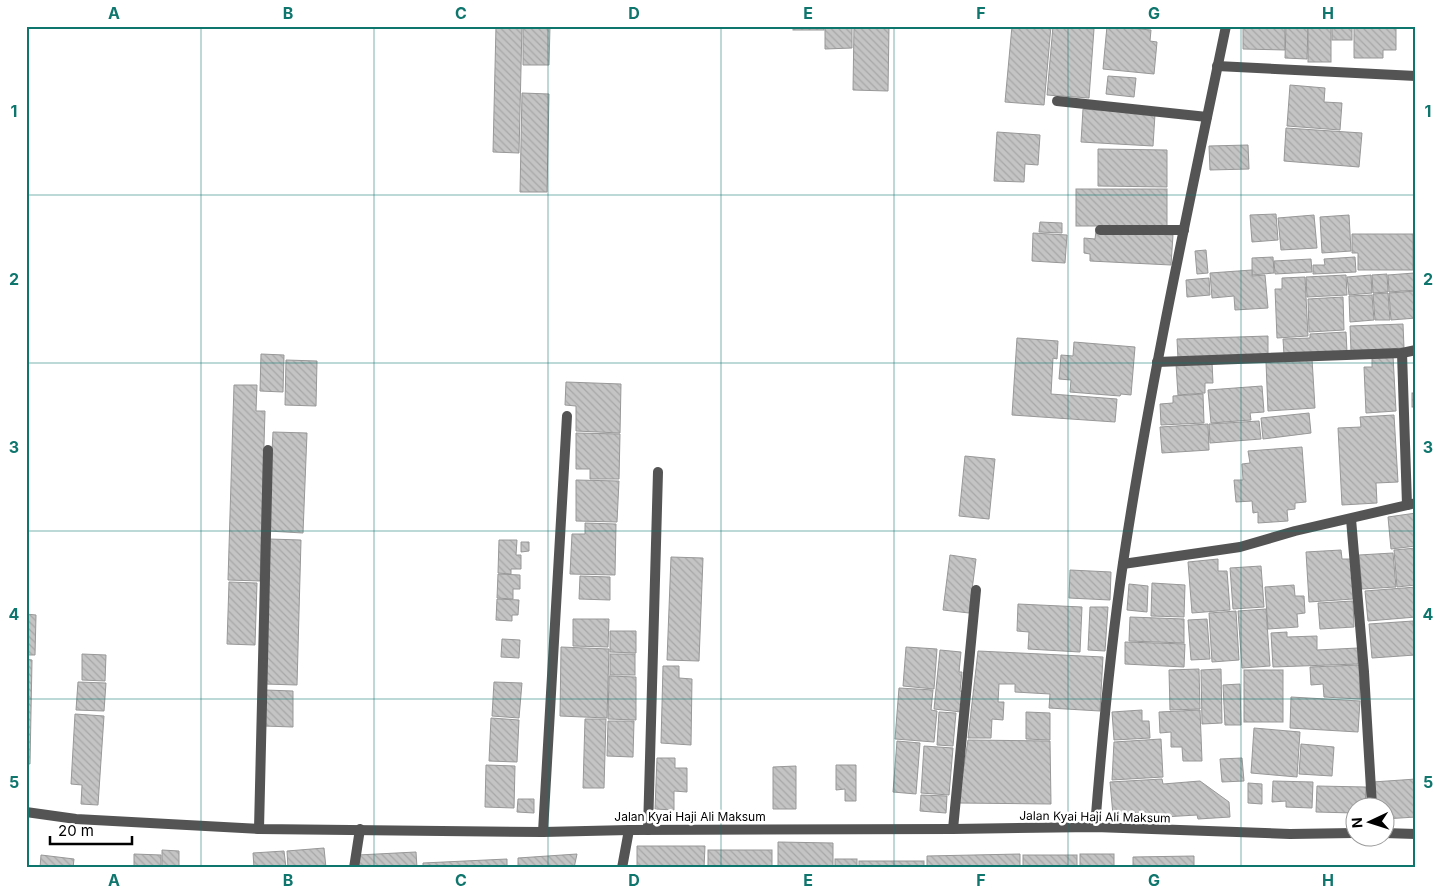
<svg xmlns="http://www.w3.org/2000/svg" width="1442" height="894" font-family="Inter,sans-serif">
<defs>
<pattern id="building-back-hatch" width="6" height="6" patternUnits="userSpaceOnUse" patternTransform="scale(1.25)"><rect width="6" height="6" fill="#c4c4c4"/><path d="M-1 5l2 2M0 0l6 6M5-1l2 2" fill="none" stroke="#a7a7a7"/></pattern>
</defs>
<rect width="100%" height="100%" fill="#fff"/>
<g fill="url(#building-back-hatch)" stroke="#989898">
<polygon points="496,26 522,26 519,153 493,152"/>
<polygon points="523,26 550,26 549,65 523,65"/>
<rect x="668" y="26" width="25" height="2"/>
<rect x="793" y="26" width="31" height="4"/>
<polygon points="825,26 852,26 852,48 825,49"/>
<polygon points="854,26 889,26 888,91 853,90"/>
<polygon points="1012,26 1051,26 1044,105 1005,102"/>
<polygon points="1053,26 1094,29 1089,98 1047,95"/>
<polygon points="1107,26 1151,30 1150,41 1157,42 1154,74 1103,69"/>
<polygon points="1243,26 1285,26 1285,50 1243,49"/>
<polygon points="1286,26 1308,26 1307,59 1285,58"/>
<rect x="1308" y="26" width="23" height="36"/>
<rect x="1332" y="26" width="20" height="14"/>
<polygon points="1354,26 1396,26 1396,50 1383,50 1383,58 1354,58"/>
<polygon points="1108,76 1136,78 1134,97 1106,94"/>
<polygon points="1290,85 1325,88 1324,102 1342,103 1340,130 1287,126"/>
<polygon points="522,93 549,94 547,192 520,192"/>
<polygon points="1083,109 1155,114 1153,146 1081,142"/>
<polygon points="1286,128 1362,133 1359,167 1284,161"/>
<polygon points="997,132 1040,135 1038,165 1025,164 1024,182 994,181"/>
<polygon points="1248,145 1249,169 1210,170 1209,146"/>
<polygon points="1098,149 1167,150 1167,187 1098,186"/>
<rect x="1076" y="189" width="91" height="37"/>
<polygon points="1276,214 1278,240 1252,242 1250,215"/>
<polygon points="1314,215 1317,248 1281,250 1278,218"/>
<polygon points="1349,215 1351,251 1322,253 1320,217"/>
<polygon points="1040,222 1062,223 1062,233 1039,232"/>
<polygon points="1096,231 1173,235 1171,265 1090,261 1090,254 1084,253 1084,238 1095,239"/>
<polygon points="1033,233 1067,235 1065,263 1032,261"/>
<polygon points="1352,234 1413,234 1413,270 1358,270 1358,253 1352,253"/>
<polygon points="1206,250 1208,273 1197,274 1195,251"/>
<polygon points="1273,257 1274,273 1252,275 1252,258"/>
<polygon points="1355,257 1356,272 1313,274 1313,265 1325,265 1324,259"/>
<polygon points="1311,259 1312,272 1275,274 1274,261"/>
<polygon points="1252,270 1252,276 1265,275 1268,308 1235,310 1234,296 1212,298 1210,273"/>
<polygon points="1414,273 1416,290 1389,292 1388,275"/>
<polygon points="1387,274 1388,292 1373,293 1372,275"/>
<polygon points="1346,275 1347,295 1307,297 1306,277"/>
<polygon points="1371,275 1372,293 1349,295 1347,277"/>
<polygon points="1305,277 1308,336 1277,338 1275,289 1282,289 1282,278"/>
<polygon points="1209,278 1210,295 1187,297 1186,280"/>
<polygon points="1416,291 1416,318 1391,320 1389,293"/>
<polygon points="1388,293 1390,320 1375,320 1373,294"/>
<polygon points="1372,295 1374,320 1350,322 1349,296"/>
<polygon points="1343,297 1344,330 1309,332 1308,299"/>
<polygon points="1403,324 1404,348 1351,351 1350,326"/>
<polygon points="1346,332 1347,352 1284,355 1283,339 1310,338 1310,334"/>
<polygon points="1268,336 1268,356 1178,359 1177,339"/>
<polygon points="1017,338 1058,341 1057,359 1053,358 1051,394 1117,399 1115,422 1012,415"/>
<polygon points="1074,342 1135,347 1131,395 1121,394 1120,396 1070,392 1071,380 1059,379 1061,355 1073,356"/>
<polygon points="261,354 284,355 283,392 260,391"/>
<polygon points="1393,356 1396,411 1366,413 1364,367 1372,367 1372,357"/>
<polygon points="1312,359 1315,408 1268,411 1266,362"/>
<polygon points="286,360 317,361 316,406 285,405"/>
<polygon points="1212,362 1213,383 1205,383 1205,393 1178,395 1176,364"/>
<polygon points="566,382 621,384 620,433 576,431 576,406 565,405"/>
<polygon points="234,385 257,385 256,411 265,411 260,581 228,580"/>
<polygon points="1262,386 1264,412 1250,413 1251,420 1211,423 1208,390"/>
<rect x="1412" y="393" width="4" height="14"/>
<polygon points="1203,394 1204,423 1161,425 1160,404 1173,403 1173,396"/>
<polygon points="1309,413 1311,433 1263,439 1261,418"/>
<polygon points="1394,415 1398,482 1376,483 1377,503 1342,505 1338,428 1361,427 1360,417"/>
<polygon points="1259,421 1261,439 1210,443 1209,424"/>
<polygon points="1208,424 1209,450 1162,453 1160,427"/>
<polygon points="273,432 307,433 303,533 268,531"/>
<polygon points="576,433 620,434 619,479 590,479 590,469 576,469"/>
<polygon points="1302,447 1306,502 1295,503 1295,509 1287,510 1288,521 1258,523 1258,512 1253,513 1252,501 1236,502 1234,480 1243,480 1242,464 1250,463 1248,451"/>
<polygon points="965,456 995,459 989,519 959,516"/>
<polygon points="576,480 619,481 617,522 576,521"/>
<polygon points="1416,513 1416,546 1391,549 1388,517"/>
<polygon points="585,523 616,524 615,575 570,574 572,534 585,534"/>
<polygon points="269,539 301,540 297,685 265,684"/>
<polygon points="499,540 517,540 516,555 521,555 521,569 511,569 511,574 498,573"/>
<polygon points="521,542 529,542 529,551 521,552"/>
<polygon points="1416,548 1416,585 1397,587 1394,550"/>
<polygon points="1341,550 1342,559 1351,559 1353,599 1309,602 1306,552"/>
<polygon points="1393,553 1396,587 1362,589 1359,555"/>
<polygon points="950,555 976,559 969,613 943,610"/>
<polygon points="671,557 703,558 699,661 667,660"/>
<polygon points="1218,559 1218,571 1227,571 1230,610 1192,613 1188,562"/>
<polygon points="1261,566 1264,607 1233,609 1230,568"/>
<polygon points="1070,570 1111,572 1110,600 1069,598"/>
<polygon points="498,574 520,575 520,589 513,589 513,599 497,598"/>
<polygon points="580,576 610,577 610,600 579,599"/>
<polygon points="229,582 257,583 255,645 227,644"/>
<polygon points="1152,583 1185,585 1184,617 1151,616"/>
<polygon points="1129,584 1148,586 1147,612 1127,610"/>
<polygon points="1294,585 1295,596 1304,596 1305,613 1297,614 1298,627 1268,629 1265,587"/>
<polygon points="1416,587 1416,617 1368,621 1365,591"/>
<polygon points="497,599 519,600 518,615 512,615 512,621 496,620"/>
<polygon points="1353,601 1354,627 1320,629 1318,603"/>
<polygon points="1018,604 1082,607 1080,652 1028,649 1029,632 1017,631"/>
<polygon points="1090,607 1108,607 1105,651 1088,650"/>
<polygon points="1266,609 1270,666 1242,668 1238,611"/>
<polygon points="1236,611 1239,660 1212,662 1209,613"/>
<polygon points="26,614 36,615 35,655 26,655"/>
<polygon points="1130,617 1184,619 1184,643 1129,641"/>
<polygon points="573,619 609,619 608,647 573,646"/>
<polygon points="1207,619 1210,659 1191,660 1188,620"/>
<polygon points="1413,621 1415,655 1372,658 1369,624"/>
<polygon points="610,631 636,631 636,653 610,652"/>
<polygon points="1287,632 1287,637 1317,636 1317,650 1358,648 1358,664 1273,667 1271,633"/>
<polygon points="502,639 520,640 519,658 501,657"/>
<polygon points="1125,642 1185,644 1184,667 1125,664"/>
<polygon points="561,647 609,649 607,718 560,716"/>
<polygon points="906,647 937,649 934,689 903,686"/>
<polygon points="940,650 961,652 959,672 962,672 960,691 963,691 961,712 934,709"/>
<polygon points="978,651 1103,657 1100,711 1049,708 1050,694 1015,692 1015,684 999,684 998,702 1004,702 1003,720 992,719 991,738 968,738"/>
<polygon points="82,654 106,655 105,681 82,680"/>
<rect x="610" y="654" width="25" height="21"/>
<polygon points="26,659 32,660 30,764 26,764"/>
<polygon points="1359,665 1360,699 1324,697 1323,684 1311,685 1310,667"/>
<polygon points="663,666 679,666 679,678 692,679 691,745 661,743"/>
<polygon points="1199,669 1200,709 1170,710 1169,670"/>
<polygon points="1221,669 1222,723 1202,724 1201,670"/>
<rect x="1244" y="670" width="39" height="52"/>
<polygon points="609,676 636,677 636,720 608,719"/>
<polygon points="78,682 106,683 104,711 76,710"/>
<polygon points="494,682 522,683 519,718 492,716"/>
<polygon points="1240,684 1241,725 1225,725 1223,685"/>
<polygon points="899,688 933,690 931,710 937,711 934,742 895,739"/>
<polygon points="265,690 293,691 293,727 264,726"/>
<polygon points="1291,697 1360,701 1358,732 1290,728"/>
<polygon points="1142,710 1142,721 1149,721 1150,738 1114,740 1112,712"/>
<polygon points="1200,710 1202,761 1183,761 1182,747 1171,747 1171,732 1160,733 1159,712"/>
<polygon points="939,712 956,713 953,746 937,745"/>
<polygon points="1026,712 1050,713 1050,740 1026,739"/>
<polygon points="75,714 104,716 98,805 81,804 82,785 71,784"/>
<polygon points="491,718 519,720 517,762 489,761"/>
<polygon points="585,719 606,719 604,788 583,788"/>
<polygon points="608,721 634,721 633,757 607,756"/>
<polygon points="1254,728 1300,732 1297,777 1251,773"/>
<polygon points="1161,739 1163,777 1112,780 1114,742"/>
<polygon points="968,740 1050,741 1051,804 958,803"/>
<polygon points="897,741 920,743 916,794 893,792"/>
<polygon points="1301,744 1334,747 1332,776 1299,774"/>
<polygon points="924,746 953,748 949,795 921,793"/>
<polygon points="657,758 675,758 675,768 687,768 687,792 674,791 674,810 655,809"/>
<polygon points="1242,758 1244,781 1222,782 1220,759"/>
<polygon points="486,765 515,766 514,808 485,807"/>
<polygon points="836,765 856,765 856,801 845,801 845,789 836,790"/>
<polygon points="796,766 796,809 773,809 773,767"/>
<polygon points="1162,779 1163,784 1200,781 1229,802 1230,817 1198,819 1197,815 1146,818 1146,812 1113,815 1110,782"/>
<polygon points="1416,779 1416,817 1384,819 1384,806 1374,806 1373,782"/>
<polygon points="1273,781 1313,782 1312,808 1286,807 1286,801 1272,802"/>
<polygon points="1248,783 1262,784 1262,804 1248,803"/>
<polygon points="1317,786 1366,787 1365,806 1354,806 1354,813 1316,812"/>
<polygon points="921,795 947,796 946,813 920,811"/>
<polygon points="518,799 534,799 534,813 517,812"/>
<polygon points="778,842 833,843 833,868 778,868"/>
<polygon points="637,846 705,846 704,868 637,868"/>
<polygon points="324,848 326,868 288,868 287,851"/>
<polygon points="162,850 179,851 179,868 162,868"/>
<rect x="708" y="850" width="64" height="18"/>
<polygon points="284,851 286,868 254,868 253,853"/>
<polygon points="416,852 417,868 358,868 358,855"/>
<polygon points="134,854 161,855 161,868 134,868"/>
<polygon points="577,854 574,868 518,868 518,858"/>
<polygon points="1020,854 1020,868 927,868 927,856"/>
<rect x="1080" y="854" width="34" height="14"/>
<polygon points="41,855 74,859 73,868 40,868"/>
<rect x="1023" y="855" width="54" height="13"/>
<polygon points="1194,856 1194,868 1133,868 1133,857"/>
<polygon points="507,859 507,868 423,868 423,863"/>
<rect x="835" y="859" width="22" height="9"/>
<rect x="859" y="861" width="65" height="7"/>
</g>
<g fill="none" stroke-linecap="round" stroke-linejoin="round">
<polyline stroke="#545454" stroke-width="10" points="1100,230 1184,230"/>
<g stroke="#545454" stroke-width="10">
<polyline points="1217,66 1416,76"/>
<polyline points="1057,101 1207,117"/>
<polyline points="1402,353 1407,505"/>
<polyline points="1157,362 1402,353 1416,350"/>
<polyline points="1351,519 1364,672 1372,806"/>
<polyline points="1123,564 1240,547 1295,531 1416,503"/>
<path d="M1095 827C1102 739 1110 651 1123 563 1150 383 1189 205 1226 26"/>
<polyline points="259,829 268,450"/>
<polyline points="953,829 976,590"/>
<polyline points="648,830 658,472"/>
<polyline points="543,832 567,416"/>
<polyline points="354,868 360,829"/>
<polyline points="622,868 629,830"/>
</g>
<g stroke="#545454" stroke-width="10">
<polyline points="26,812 76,819 259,829 543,832 629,830 953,829 1095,827 1290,834 1354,833"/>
<polyline points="1384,833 1416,834"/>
</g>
</g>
<path fill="none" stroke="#0f766e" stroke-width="1" stroke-opacity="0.55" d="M201 26V868M374 26V868M548 26V868M721 26V868M894 26V868M1068 26V868M1241 26V868M26 195H1416M26 363H1416M26 531H1416M26 699H1416"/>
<g text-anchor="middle" stroke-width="5" stroke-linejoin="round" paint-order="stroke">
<g font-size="12" fill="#000" stroke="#fff">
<text x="690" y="821">Jalan Kyai Haji Ali Maksum</text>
<text transform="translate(1095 817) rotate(1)" y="4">Jalan Kyai Haji Ali Maksum</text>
</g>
</g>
<rect width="1442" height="894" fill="none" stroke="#ffffff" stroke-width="55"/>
<g transform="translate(1370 822) rotate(266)"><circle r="24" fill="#ffffff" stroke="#999999"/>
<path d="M0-4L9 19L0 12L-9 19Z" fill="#000000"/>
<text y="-8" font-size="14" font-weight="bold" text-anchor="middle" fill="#000000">N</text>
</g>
<path d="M50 836v8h82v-8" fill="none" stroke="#000000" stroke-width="2.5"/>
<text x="58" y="836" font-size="15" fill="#000000" stroke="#ffffff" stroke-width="4" paint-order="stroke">20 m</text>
<rect x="28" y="28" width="1386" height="838" fill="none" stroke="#0f766e" stroke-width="2"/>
<g font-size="16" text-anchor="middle" font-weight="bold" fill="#0f766e">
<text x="114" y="19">A</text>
<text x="288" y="19">B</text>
<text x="461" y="19">C</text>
<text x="634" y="19">D</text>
<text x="808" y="19">E</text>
<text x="981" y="19">F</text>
<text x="1154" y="19">G</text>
<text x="1328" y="19">H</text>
<text x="14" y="117">1</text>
<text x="1428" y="117">1</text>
<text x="14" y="285">2</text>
<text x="1428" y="285">2</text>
<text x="14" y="453">3</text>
<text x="1428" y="453">3</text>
<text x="14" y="620">4</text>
<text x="1428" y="620">4</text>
<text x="14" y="788">5</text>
<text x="1428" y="788">5</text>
<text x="114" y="886">A</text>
<text x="288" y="886">B</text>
<text x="461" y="886">C</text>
<text x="634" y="886">D</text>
<text x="808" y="886">E</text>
<text x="981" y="886">F</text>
<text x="1154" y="886">G</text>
<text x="1328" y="886">H</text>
</g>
</svg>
